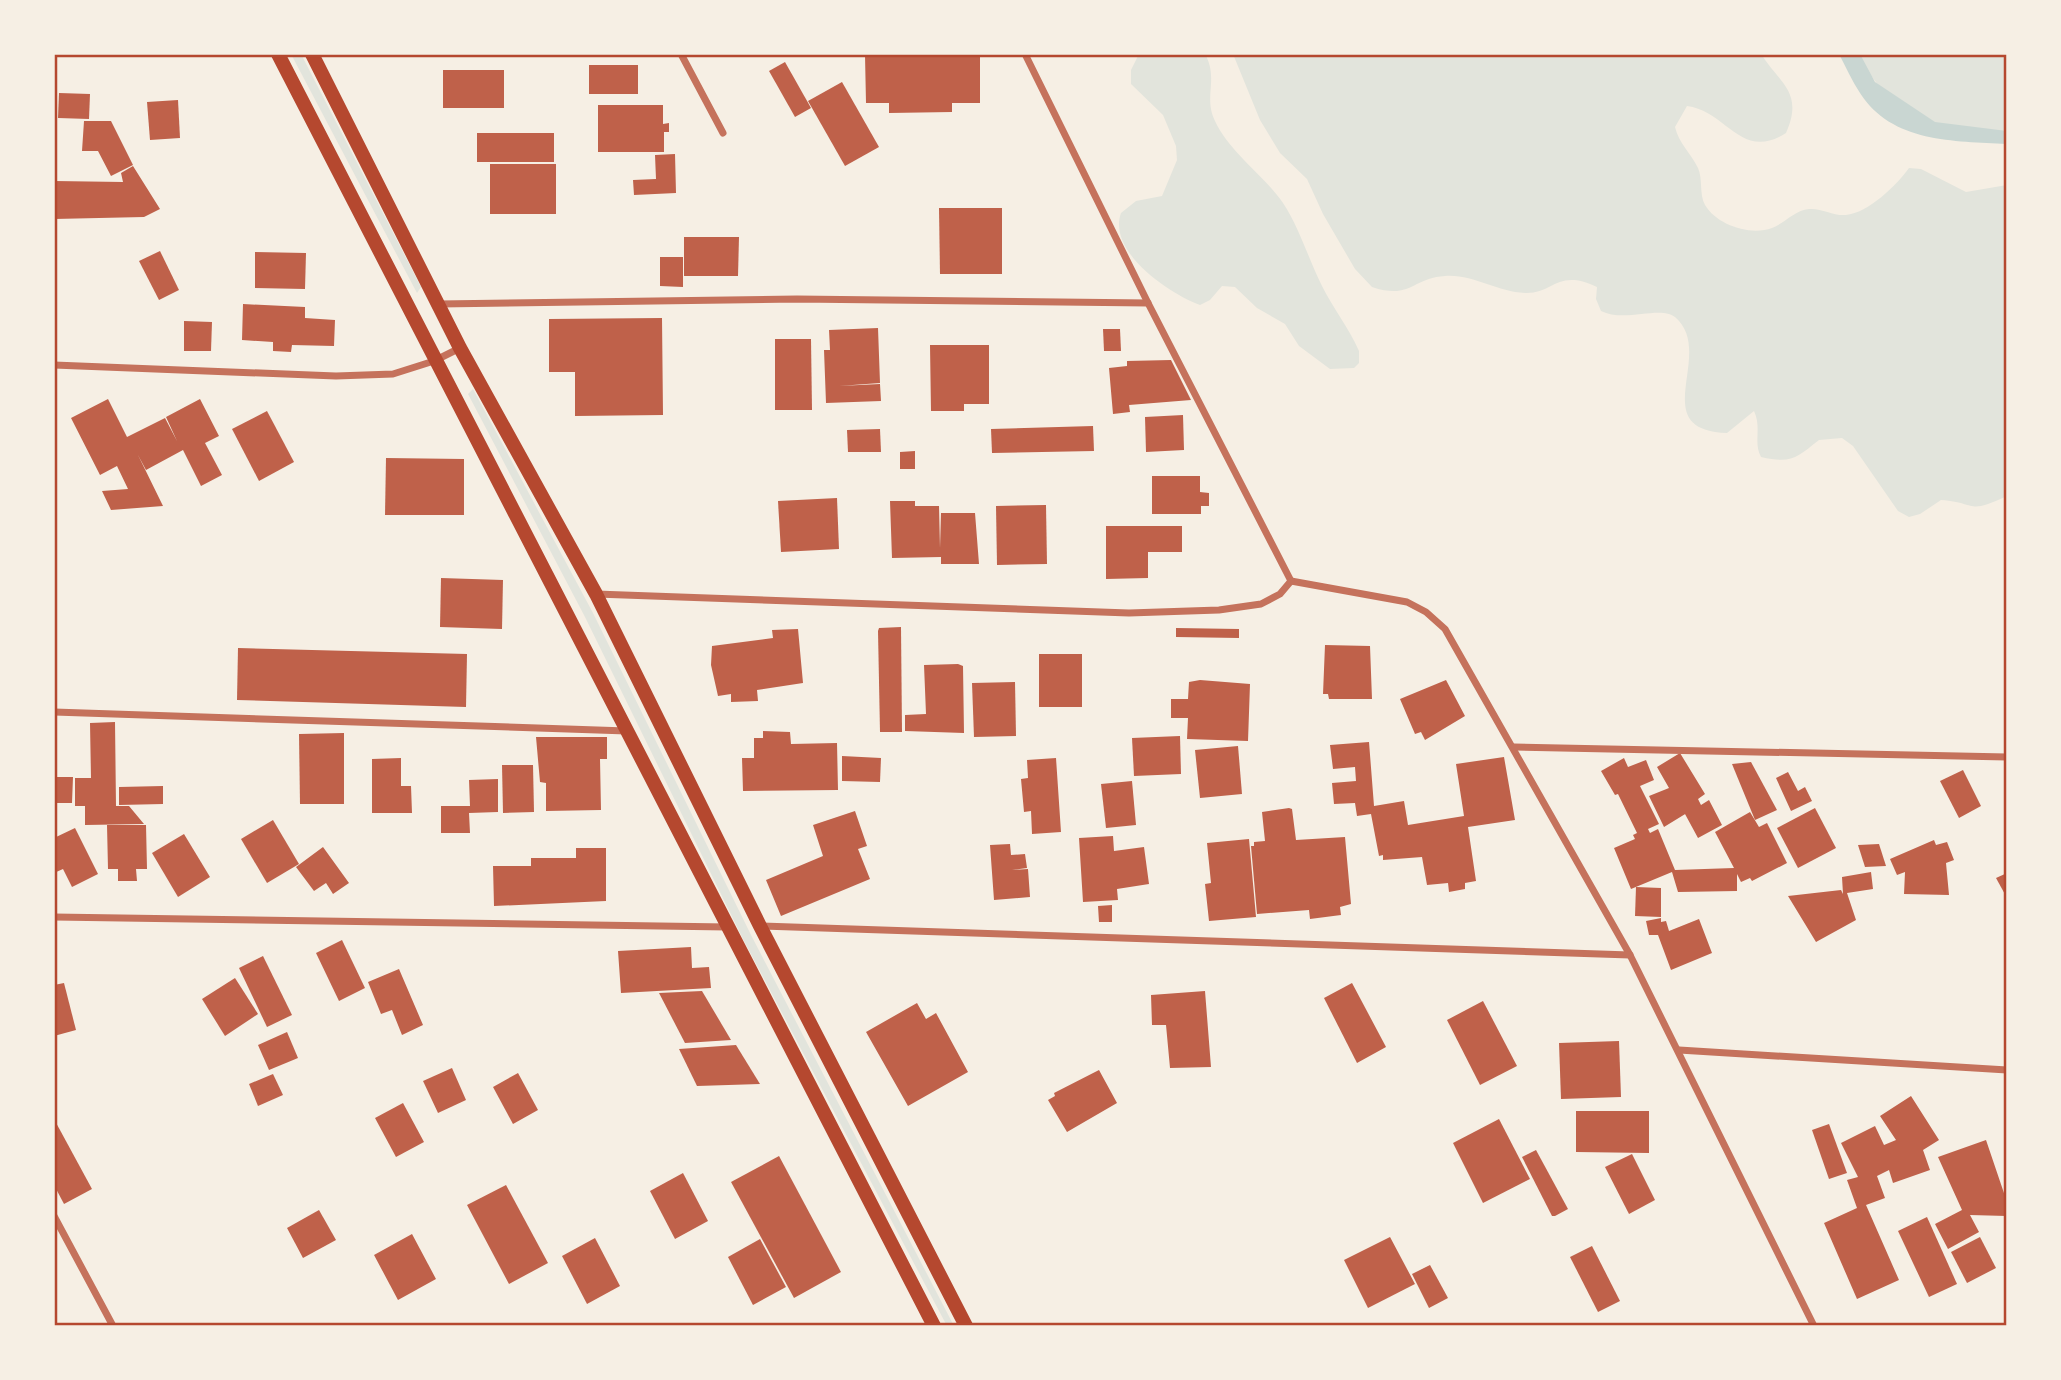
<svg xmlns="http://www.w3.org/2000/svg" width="2061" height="1380" font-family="Mulish,sans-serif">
<rect width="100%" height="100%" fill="#f6efe4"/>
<g fill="#e2e4dc">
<polygon points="291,54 301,54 421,287 417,293"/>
<path d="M1139 54H1205C1219 79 1203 97 1215 121 1230 153 1263 174 1283 203 1300 229 1308 258 1322 286 1333 308 1349 328 1359 351V363L1354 368 1330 369 1299 346 1285 324 1257 308 1235 287 1222 286 1210 300 1200 305C1170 294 1107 252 1121 213L1136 201 1162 196 1177 160 1176 146 1163 115 1131 84V70Z"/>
<path d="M1233 54H1761C1780 84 1804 92 1786 133 1741 162 1727 111 1687 106L1675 127C1679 144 1691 153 1698 168 1703 179 1699 194 1705 205 1717 225 1750 236 1772 228 1785 223 1795 210 1809 209 1822 208 1833 216 1846 215 1868 213 1897 185 1909 168L1921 169 1966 192 2007 185V496C1966 515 1979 503 1941 500L1920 514 1909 517 1898 511 1853 446 1842 438 1819 440C1796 458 1792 464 1761 457 1753 442 1762 428 1754 411L1727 433C1644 430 1717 353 1675 317 1660 305 1625 323 1601 311L1596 299 1597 287C1557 268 1554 294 1525 293 1497 292 1473 274 1445 276 1412 278 1411 300 1372 287L1355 269 1323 214 1307 179 1280 153 1260 120Z"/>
<polygon points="1855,54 2007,54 2007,133 1988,134 1901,116"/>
<polygon points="473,389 593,613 751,935 954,1326 947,1326 743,939 585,617 468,394"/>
</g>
<path fill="#c9d6d2" d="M1839 54H1860L1875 82 1935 122 2007 131V144C1954 141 1892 143 1860 93 1852 81 1846 67 1839 54Z"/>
<g fill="#bf614a">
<polygon points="865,55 980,55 980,103 952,103 952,112 889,113 889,103 866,103"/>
<polygon points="785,62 811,108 795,117 769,71"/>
<rect x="589" y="65" width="49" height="29"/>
<rect x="443" y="70" width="61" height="38"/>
<polygon points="842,82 879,147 845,166 808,101"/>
<polygon points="59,93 90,94 89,119 58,118"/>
<polygon points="178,100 180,138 150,140 147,102"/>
<polygon points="598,105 663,105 663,124 669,123 669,132 664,132 664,152 598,152"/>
<polygon points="84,121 111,121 133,165 111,176 98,151 82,151"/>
<rect x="477" y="133" width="77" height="29"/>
<polygon points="675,154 676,193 634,195 633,180 656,179 655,155"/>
<rect x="490" y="164" width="66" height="50"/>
<polygon points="133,166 160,209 144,217 54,219 54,181 123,182 121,173"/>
<polygon points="939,208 1002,208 1002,274 940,274"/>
<polygon points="684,237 739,237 738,276 684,276"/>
<polygon points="160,251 179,290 159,300 139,261"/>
<polygon points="255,252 306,253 305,289 255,288"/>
<polygon points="660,257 683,257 683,287 660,286"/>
<polygon points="243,304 305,307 305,318 335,320 334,346 292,345 291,352 273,351 273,342 242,340"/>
<polygon points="662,318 663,415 575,416 575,372 549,372 549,319"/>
<polygon points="184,321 212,322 211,351 184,351"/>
<polygon points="878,328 880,383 839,386 880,384 881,401 826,403 824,350 830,350 829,330"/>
<polygon points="1103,329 1120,329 1121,351 1104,351"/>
<polygon points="775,339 811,339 812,410 775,410"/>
<polygon points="930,345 989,345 989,404 964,404 964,411 931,411"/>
<polygon points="1171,360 1191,400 1129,405 1130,412 1113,414 1109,368 1127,366 1127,361"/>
<polygon points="108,399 127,437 165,418 177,441 166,417 200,399 219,436 205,443 222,475 201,486 183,450 146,470 138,455 163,506 111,510 102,491 128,489 117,466 100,475 71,418"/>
<polygon points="267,411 294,462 259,481 232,429"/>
<polygon points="1183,415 1184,450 1146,452 1145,417"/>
<polygon points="1093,426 1094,451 992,453 991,429"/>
<polygon points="880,429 881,452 848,452 847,430"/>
<polygon points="915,451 915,469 900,469 900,452"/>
<polygon points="386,458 464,459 464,515 385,515"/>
<polygon points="1152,476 1200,476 1200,492 1209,493 1209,506 1201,506 1201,514 1152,514"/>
<polygon points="837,498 839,549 781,552 778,501"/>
<polygon points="890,501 915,501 915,506 939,506 940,548 941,513 975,513 979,564 941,564 941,557 892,558"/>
<polygon points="1046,505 1047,564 997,565 996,506"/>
<polygon points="1106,526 1182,526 1182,552 1148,552 1148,578 1106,579"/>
<polygon points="441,578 503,580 502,629 440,627"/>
<polygon points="901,627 902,732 880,732 878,631 879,628"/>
<polygon points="1176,628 1239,629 1239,638 1176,637"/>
<polygon points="798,629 803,683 757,690 758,701 731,702 731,694 718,696 711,665 712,646 773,638 772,630"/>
<polygon points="1325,645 1370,646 1372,699 1329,699 1328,694 1323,694"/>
<polygon points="238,648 467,654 466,707 237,700"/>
<rect x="1039" y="654" width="43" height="53"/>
<polygon points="958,664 963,666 964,733 905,731 905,715 926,714 924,665"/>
<polygon points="1200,680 1250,684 1248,741 1187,739 1188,718 1171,718 1171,699 1188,699 1189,682"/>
<polygon points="1446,680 1465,716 1425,740 1421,732 1415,734 1400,699"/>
<polygon points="1015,682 1016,736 974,737 972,683"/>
<polygon points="115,722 116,806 129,806 144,824 85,825 85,806 75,806 75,778 91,778 90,723"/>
<polygon points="763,731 790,732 791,744 837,743 838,790 743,791 742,758 754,758 754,738 763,738"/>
<polygon points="344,733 344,804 300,804 299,734"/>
<polygon points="1180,736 1181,774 1134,776 1132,738"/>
<polygon points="536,737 607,737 607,759 600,759 601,810 546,811 546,783 540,782"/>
<polygon points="1369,742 1374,806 1404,801 1408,825 1464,816 1456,764 1504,757 1515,820 1468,827 1476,881 1465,883 1465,889 1449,892 1448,883 1427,885 1422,857 1383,860 1383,855 1379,856 1371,814 1357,816 1355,803 1334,804 1332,783 1356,781 1355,767 1333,769 1330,745"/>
<polygon points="1238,746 1242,794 1200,798 1195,750"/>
<polygon points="1680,753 1705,794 1698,799 1701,805 1709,800 1722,825 1698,838 1685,814 1695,808 1664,827 1649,796 1669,788 1657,767"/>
<polygon points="842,756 881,758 880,782 842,781"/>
<polygon points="401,758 401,786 411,786 412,813 372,813 372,759"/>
<polygon points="1056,758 1061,832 1032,834 1031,811 1024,812 1021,779 1028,778 1027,760"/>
<polygon points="1624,758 1628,767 1646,760 1654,780 1640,786 1659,824 1648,829 1650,833 1658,829 1675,870 1734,868 1715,832 1750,812 1759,827 1767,823 1787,863 1752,881 1750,878 1741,882 1737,874 1737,891 1678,892 1672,872 1631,889 1614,848 1635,839 1633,835 1637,833 1618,794 1615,795 1601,771"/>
<polygon points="1751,762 1777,810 1755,820 1732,764"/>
<polygon points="502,765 533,765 534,812 503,813"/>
<polygon points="1963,770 1981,806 1959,818 1940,781"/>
<polygon points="1788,772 1798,791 1805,787 1812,801 1791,811 1776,778"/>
<polygon points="54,777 73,777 72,803 54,803 54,782 57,782"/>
<polygon points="498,779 498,812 469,813 470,833 441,833 441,806 470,806 469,780"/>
<polygon points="1132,781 1136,825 1106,828 1101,784"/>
<polygon points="163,786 163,804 119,805 119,787"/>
<polygon points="1289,808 1292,809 1296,840 1345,837 1351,904 1340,907 1341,915 1310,919 1309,910 1257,914 1251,846 1254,846 1254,842 1265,841 1262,812"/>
<polygon points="1815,808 1836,848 1798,868 1777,828"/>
<polygon points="855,811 867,846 858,849 870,879 781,916 766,880 823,856 813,825"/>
<polygon points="273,820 299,864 267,883 241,839"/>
<polygon points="107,825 146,825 147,869 136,869 137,881 118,881 118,869 108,869"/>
<polygon points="75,828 98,874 72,887 63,869 54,873 54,838"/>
<polygon points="184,834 210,877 178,897 152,853"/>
<polygon points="1113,836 1114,851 1144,847 1149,884 1117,889 1118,900 1083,902 1079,838"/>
<polygon points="1249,839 1256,917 1209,921 1205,884 1211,883 1207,843"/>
<polygon points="1934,840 1936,845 1947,842 1954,860 1946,863 1949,895 1904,894 1905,872 1897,875 1890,859"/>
<polygon points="1010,844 1011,855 1025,854 1027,868 1012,870 1028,869 1030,897 994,900 990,845"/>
<polygon points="1879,844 1886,866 1865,867 1858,845"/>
<polygon points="323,847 349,883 333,894 326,883 314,891 296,867"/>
<polygon points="576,848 606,848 606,901 494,906 493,866 531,866 531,858 576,858"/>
<polygon points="1871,872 1873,889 1847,893 1856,920 1816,942 1788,896 1841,890 1843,894 1842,877"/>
<polygon points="2007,873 2007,898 1996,878"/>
<polygon points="1636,887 1661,888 1661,917 1635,916"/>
<polygon points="1112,905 1112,922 1099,922 1098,906"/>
<polygon points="1661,918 1661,922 1666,921 1669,931 1699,919 1712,953 1671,970 1658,935 1649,935 1646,921"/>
<polygon points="342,940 365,988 339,1001 316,953"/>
<polygon points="691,947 692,968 709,967 711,988 621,993 618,951"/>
<polygon points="263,956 292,1015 267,1027 239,968"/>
<polygon points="399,969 423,1025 402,1035 392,1010 381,1014 368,982"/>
<polygon points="235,978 258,1014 225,1036 202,999"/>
<polygon points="64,983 76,1030 54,1036 54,985"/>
<polygon points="1352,983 1386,1047 1357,1063 1324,998"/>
<polygon points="702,991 731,1040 685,1043 659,993"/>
<polygon points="1205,991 1211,1067 1170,1068 1166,1025 1152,1025 1151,995"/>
<polygon points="1483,1001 1517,1066 1480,1085 1447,1020"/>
<polygon points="917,1003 926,1019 936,1013 968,1072 908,1106 866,1032"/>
<polygon points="287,1032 298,1058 269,1070 258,1045"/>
<polygon points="1619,1041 1621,1097 1561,1099 1559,1043"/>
<polygon points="736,1045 760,1084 697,1086 679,1049"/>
<polygon points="452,1068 466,1100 438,1113 423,1081"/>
<polygon points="1099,1070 1117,1103 1067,1132 1048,1100 1055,1096 1054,1093"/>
<polygon points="518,1073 538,1110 513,1124 493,1087"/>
<polygon points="273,1074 283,1095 258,1106 249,1084"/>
<polygon points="1911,1096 1939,1140 1923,1150 1930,1170 1893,1183 1889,1170 1877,1176 1885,1198 1866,1205 1899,1280 1857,1299 1824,1223 1857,1208 1847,1180 1858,1177 1841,1143 1875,1126 1884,1145 1896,1140 1880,1116"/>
<polygon points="403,1103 424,1142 396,1157 375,1118"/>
<polygon points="1576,1111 1649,1111 1649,1153 1576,1152"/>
<polygon points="54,1119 92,1189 64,1204 54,1185"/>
<polygon points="1499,1119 1530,1179 1483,1203 1453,1143"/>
<polygon points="1829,1124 1847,1173 1829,1179 1812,1130"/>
<polygon points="1986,1140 2007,1202 2004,1203 2007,1216 1970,1215 1979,1232 1948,1249 1935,1224 1962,1210 1938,1157"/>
<polygon points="1536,1150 1568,1209 1555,1216 1552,1216 1522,1157"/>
<polygon points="1632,1154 1655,1200 1629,1214 1605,1167"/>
<polygon points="779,1156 841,1272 794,1298 731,1182"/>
<polygon points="683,1173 708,1221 675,1239 650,1191"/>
<polygon points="506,1185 548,1263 509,1284 467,1205"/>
<polygon points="319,1210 336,1240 303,1258 287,1228"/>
<polygon points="1927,1217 1957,1284 1929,1297 1898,1231"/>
<polygon points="412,1234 436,1279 398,1300 374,1255"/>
<polygon points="1390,1237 1415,1284 1368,1308 1344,1260"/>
<polygon points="1980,1237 1996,1268 1967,1283 1951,1252"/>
<polygon points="595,1238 620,1286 587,1304 562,1256"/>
<polygon points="760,1239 786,1287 753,1305 728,1257"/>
<polygon points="1592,1246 1620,1301 1598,1312 1570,1257"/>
<polygon points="1430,1265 1448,1298 1429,1308 1412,1274"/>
</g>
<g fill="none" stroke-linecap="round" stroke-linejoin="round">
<g stroke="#c5725c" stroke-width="7">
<polyline points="681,54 723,133"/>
<polyline points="1025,54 1148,303 1291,581"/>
<polyline points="439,304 797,299 1148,303"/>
<polyline points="54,365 336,376 393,374 434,361 460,348"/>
<polyline points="1291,581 1407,602 1426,612 1445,629 1630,955 1814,1326"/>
<polyline points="596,594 1129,613 1219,610 1261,604 1280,594 1291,581"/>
<polyline points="54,712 627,731"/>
<polyline points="1514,747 2007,757"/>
<polyline points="54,917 727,927"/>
<polyline points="760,926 1630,955"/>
<polyline points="1679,1050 2007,1070"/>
<polyline points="54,1216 113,1326"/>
</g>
<g stroke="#b5482f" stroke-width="14">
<polyline points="278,54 934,1326"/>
<polyline points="312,54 460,348 596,594 760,926 966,1326"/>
</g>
</g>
<rect width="2061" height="1380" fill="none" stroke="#f6efe4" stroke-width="112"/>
<rect x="56" y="56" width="1949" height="1268" fill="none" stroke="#b5482f" stroke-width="2.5"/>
</svg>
